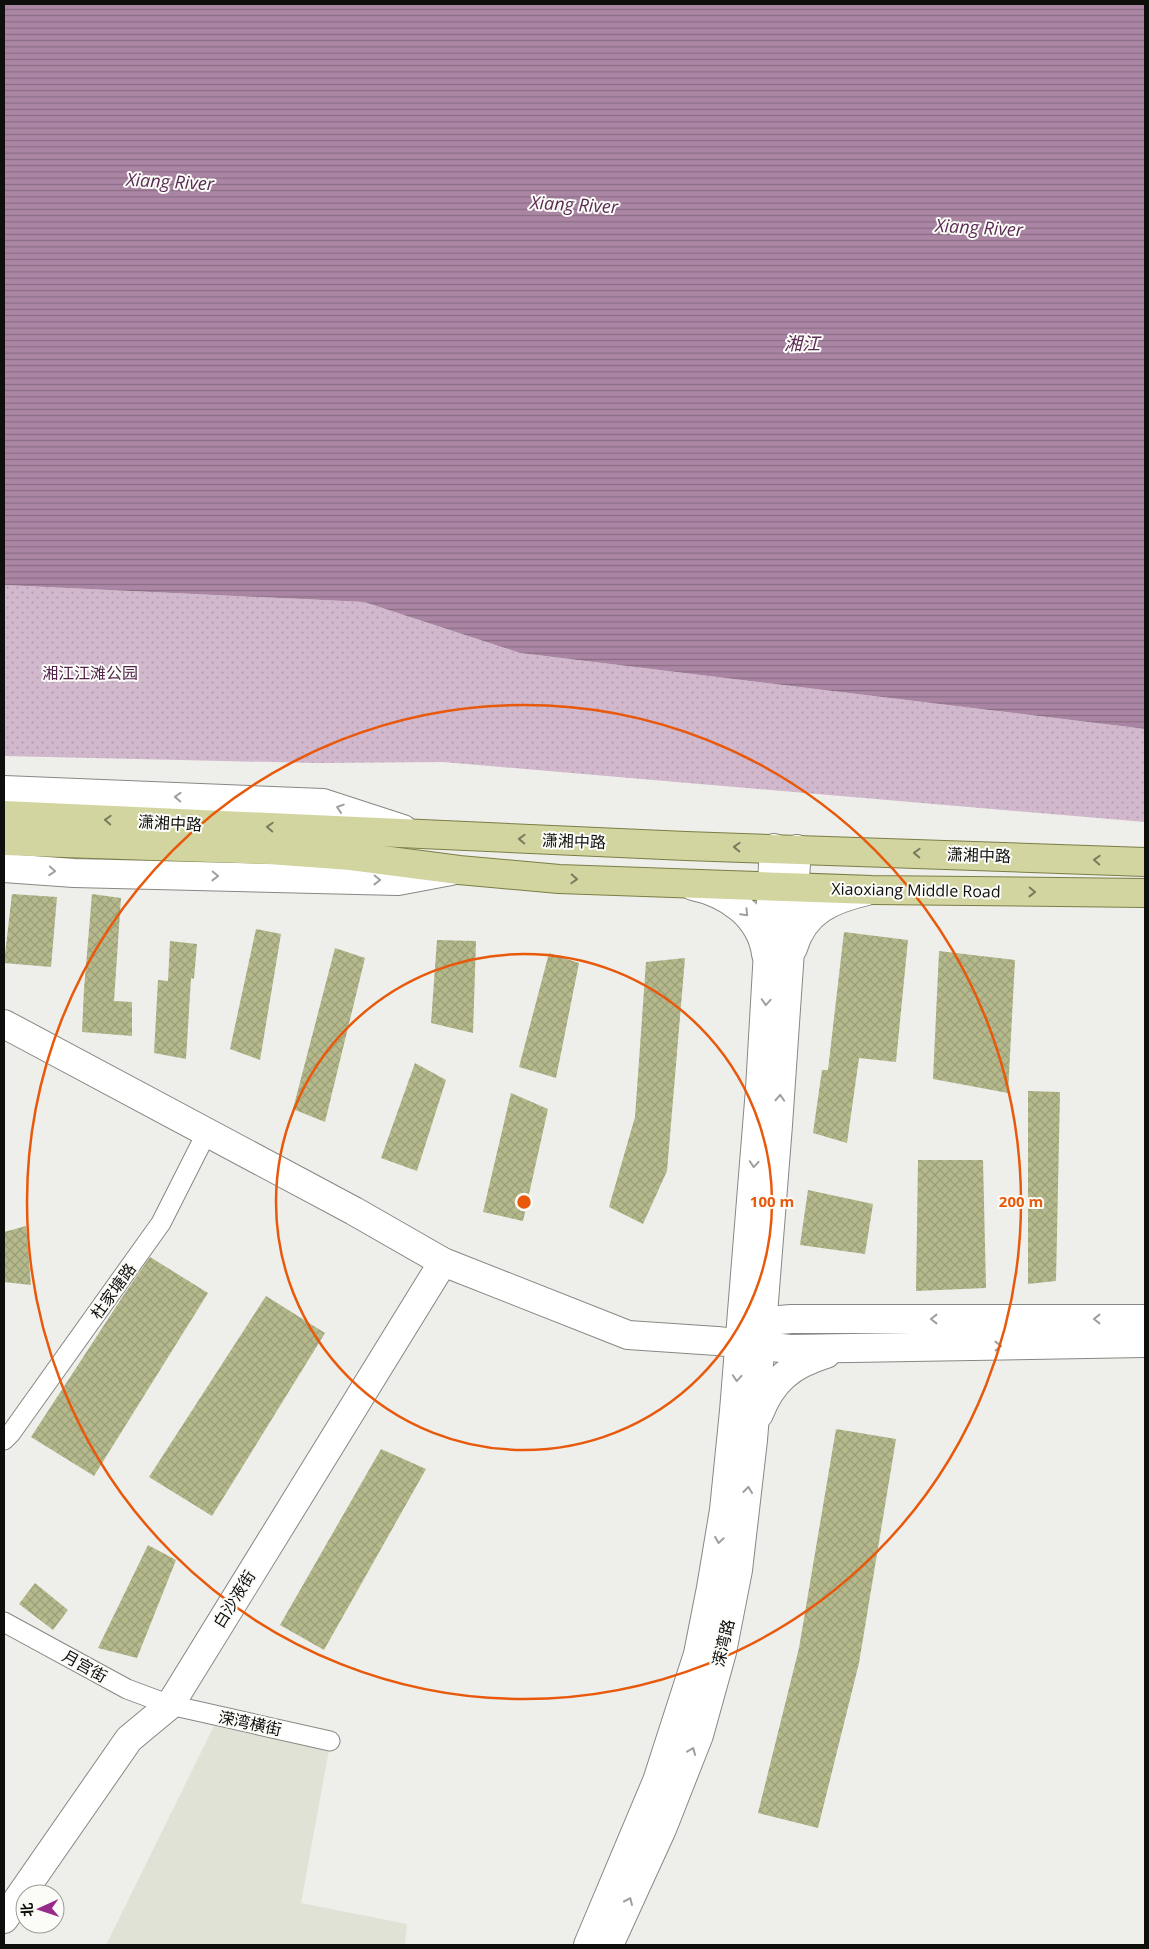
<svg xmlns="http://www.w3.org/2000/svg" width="1149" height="1949" font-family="'Open Sans','Noto Sans SC',sans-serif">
<defs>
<pattern id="grass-dots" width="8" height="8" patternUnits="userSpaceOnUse" patternTransform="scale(1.25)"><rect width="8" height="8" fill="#d2b8cd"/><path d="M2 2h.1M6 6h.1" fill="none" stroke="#b39daf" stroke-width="1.8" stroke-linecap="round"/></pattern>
<pattern id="water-rules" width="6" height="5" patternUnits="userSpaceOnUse" patternTransform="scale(1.25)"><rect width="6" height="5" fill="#ab86a4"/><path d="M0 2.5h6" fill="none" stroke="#8a6c84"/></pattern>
<pattern id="building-cross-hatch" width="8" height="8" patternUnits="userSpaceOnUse" patternTransform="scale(1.25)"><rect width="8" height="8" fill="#b5b98c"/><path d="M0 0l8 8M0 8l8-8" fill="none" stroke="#9a9e78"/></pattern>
</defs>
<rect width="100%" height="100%" fill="#eeefea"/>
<polygon fill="#e1e2d6" points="214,1726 329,1750 301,1903 407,1924 405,1945 106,1945"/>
<polygon fill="url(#grass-dots)" points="4,585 364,602 520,653 1145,729 1145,822 443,762 317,763 4,756"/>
<polygon fill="url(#water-rules)" points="4,4 1145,4 1145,729 520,653 364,602 4,585"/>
<g fill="url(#building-cross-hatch)">
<polygon points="12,894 57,897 51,967 4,963"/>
<polygon points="92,894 121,898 114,1001 132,1002 132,1036 82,1032 84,989"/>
<polygon points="256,929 281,934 260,1060 230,1049"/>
<polygon points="844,932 908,940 896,1062 859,1058 847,1143 813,1133 822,1070 828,1070"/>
<polygon points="437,940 476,941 473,1033 431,1023"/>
<polygon points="170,941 197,944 194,979 191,978 186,1059 154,1053 158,980 168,981"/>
<polygon points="335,948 365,958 325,1122 293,1109"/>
<polygon points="939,951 1015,960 1008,1093 933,1079"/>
<polygon points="549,953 579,963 556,1078 519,1067"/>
<polygon points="685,958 667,1171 643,1224 609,1207 635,1117 646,962"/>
<polygon points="415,1063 446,1080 417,1171 381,1158"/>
<polygon points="1028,1091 1060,1092 1056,1281 1028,1284"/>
<polygon points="511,1093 548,1109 523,1221 483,1212"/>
<polygon points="918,1160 983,1160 986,1288 916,1291"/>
<polygon points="808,1190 873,1204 865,1254 800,1245"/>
<polygon points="26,1226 31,1285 4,1282 4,1232"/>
<polygon points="150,1257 208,1293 94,1476 31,1437 125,1293"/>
<polygon points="266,1296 325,1333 212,1516 149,1477"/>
<polygon points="836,1429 896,1439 859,1663 818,1828 758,1813 799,1648"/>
<polygon points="381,1449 426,1469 324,1650 280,1625"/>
<polygon points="148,1545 176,1560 137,1658 98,1648"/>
<polygon points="35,1583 68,1610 53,1630 19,1604"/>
</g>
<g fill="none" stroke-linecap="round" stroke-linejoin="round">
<defs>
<g id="street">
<polyline points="4,1440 11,1433 161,1223 207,1132"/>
<polyline points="4,1622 127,1689 170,1705 330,1741"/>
</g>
<g id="secondary">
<polyline points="4,790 323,803 403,829"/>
<polyline points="4,868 74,873 398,881 451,871"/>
<path d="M693 886C727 893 761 916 766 954"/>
<path d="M793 948C804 910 833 899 867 891"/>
<polyline points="4,1024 354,1211 443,1262 628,1335 717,1341 790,1349 1145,1343"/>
<polyline points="744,1323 791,1319 1145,1319"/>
<path d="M759 1414C772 1380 791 1365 826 1354"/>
<polyline points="4,1919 129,1739 170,1705 443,1262"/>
<polyline points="588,1945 657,1781 698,1654 711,1588 724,1510 734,1411 760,1089 774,848"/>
<polyline points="609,1945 662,1829 699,1735 722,1652 738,1570 753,1440 778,1125 797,849"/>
</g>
<g id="primary">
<polyline points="4,815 686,846 1145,862"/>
<polyline points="4,841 269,850 351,856 459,870 559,879 872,890 1145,893"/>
</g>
</defs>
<use href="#street" stroke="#878884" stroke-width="21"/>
<use href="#secondary" stroke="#878884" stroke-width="30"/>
<use href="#primary" stroke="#7b7d44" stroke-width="30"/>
<use href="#street" stroke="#fff" stroke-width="19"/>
<use href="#secondary" stroke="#fff" stroke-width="28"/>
<use href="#primary" stroke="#d3d5a0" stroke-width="28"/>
</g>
<defs><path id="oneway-chevron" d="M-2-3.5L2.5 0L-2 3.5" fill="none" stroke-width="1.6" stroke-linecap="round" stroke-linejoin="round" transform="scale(1.25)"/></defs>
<g stroke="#9f9f9e">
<use href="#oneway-chevron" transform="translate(178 797) rotate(-178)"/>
<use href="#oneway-chevron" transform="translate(340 808) rotate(-162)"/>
<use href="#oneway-chevron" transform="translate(52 871) rotate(4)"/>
<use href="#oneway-chevron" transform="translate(215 876) rotate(1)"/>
<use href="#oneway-chevron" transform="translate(377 880) rotate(1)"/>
<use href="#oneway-chevron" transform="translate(745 913) rotate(46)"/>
<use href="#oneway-chevron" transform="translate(766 1002) rotate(94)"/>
<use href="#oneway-chevron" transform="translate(780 1098) rotate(-87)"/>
<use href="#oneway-chevron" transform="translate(754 1164) rotate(94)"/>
<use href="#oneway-chevron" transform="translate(934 1319) rotate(180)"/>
<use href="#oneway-chevron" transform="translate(1097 1319) rotate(180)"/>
<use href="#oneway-chevron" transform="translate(998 1346) rotate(-1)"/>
<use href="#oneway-chevron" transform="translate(737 1378) rotate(94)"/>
<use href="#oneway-chevron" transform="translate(748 1490) rotate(-84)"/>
<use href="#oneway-chevron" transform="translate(719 1540) rotate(99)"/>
<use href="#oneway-chevron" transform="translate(692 1751) rotate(-68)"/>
<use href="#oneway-chevron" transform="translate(629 1901) rotate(-66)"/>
</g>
<g stroke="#7a7b5e">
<use href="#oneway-chevron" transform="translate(108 820) rotate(-177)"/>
<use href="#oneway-chevron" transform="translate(270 827) rotate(-177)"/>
<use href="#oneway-chevron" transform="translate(522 839) rotate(-178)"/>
<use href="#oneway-chevron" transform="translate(737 847) rotate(-178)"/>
<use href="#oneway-chevron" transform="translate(917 853) rotate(-178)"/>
<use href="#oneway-chevron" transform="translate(1097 860) rotate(-177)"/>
<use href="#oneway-chevron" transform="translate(574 879) rotate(3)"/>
<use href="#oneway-chevron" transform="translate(1032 892) rotate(1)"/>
</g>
<g fill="none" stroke="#e8590c" stroke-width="2.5">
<circle cx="524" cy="1202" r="248"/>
<circle cx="524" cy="1202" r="497"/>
</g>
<g text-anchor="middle" stroke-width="4" stroke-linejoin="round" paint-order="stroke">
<g font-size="16" fill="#53234c" stroke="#fbfcf7">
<text x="90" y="679">湘江江滩公园</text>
</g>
<g font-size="16" fill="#0e0e0d" stroke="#fbfcf7">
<text transform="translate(170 823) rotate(3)" y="6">潇湘中路</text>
<text transform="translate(574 841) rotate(2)" y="6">潇湘中路</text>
<text transform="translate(979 855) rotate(2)" y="6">潇湘中路</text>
<text transform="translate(916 890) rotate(1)" y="6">Xiaoxiang Middle Road</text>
<text transform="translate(113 1291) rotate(-54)" y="6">杜家塘路</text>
<text transform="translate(234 1599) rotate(-58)" y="6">白沙液街</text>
<text transform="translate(723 1643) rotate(-77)" y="6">溁湾路</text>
<text transform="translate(85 1666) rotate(29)" y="6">月宫街</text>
<text transform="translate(250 1723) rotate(12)" y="6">溁湾横街</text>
</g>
<g font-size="18" font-style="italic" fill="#5b2b54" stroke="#fbfcf7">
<text transform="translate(170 182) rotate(3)" y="6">Xiang River</text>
<text transform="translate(574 205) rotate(3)" y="6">Xiang River</text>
<text transform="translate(979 228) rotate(3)" y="6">Xiang River</text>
<text x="802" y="350">湘江</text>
</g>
</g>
<circle cx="524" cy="1202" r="8" fill="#e8590c" stroke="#fbfcf7" stroke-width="2.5"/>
<g font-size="15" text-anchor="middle" font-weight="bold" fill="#e8590c" stroke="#fbfcf7" stroke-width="4" stroke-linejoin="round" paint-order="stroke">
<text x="772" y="1207">100 m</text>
<text x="1021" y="1207">200 m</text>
</g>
<rect width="1149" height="1949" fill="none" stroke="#0e0e0d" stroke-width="10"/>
<g transform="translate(40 1909) rotate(267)"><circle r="24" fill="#fbfcf7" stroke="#9c9d99"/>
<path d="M0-4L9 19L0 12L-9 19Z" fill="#982a8a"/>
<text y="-8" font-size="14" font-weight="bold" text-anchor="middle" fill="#0e0e0d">北</text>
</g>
</svg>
